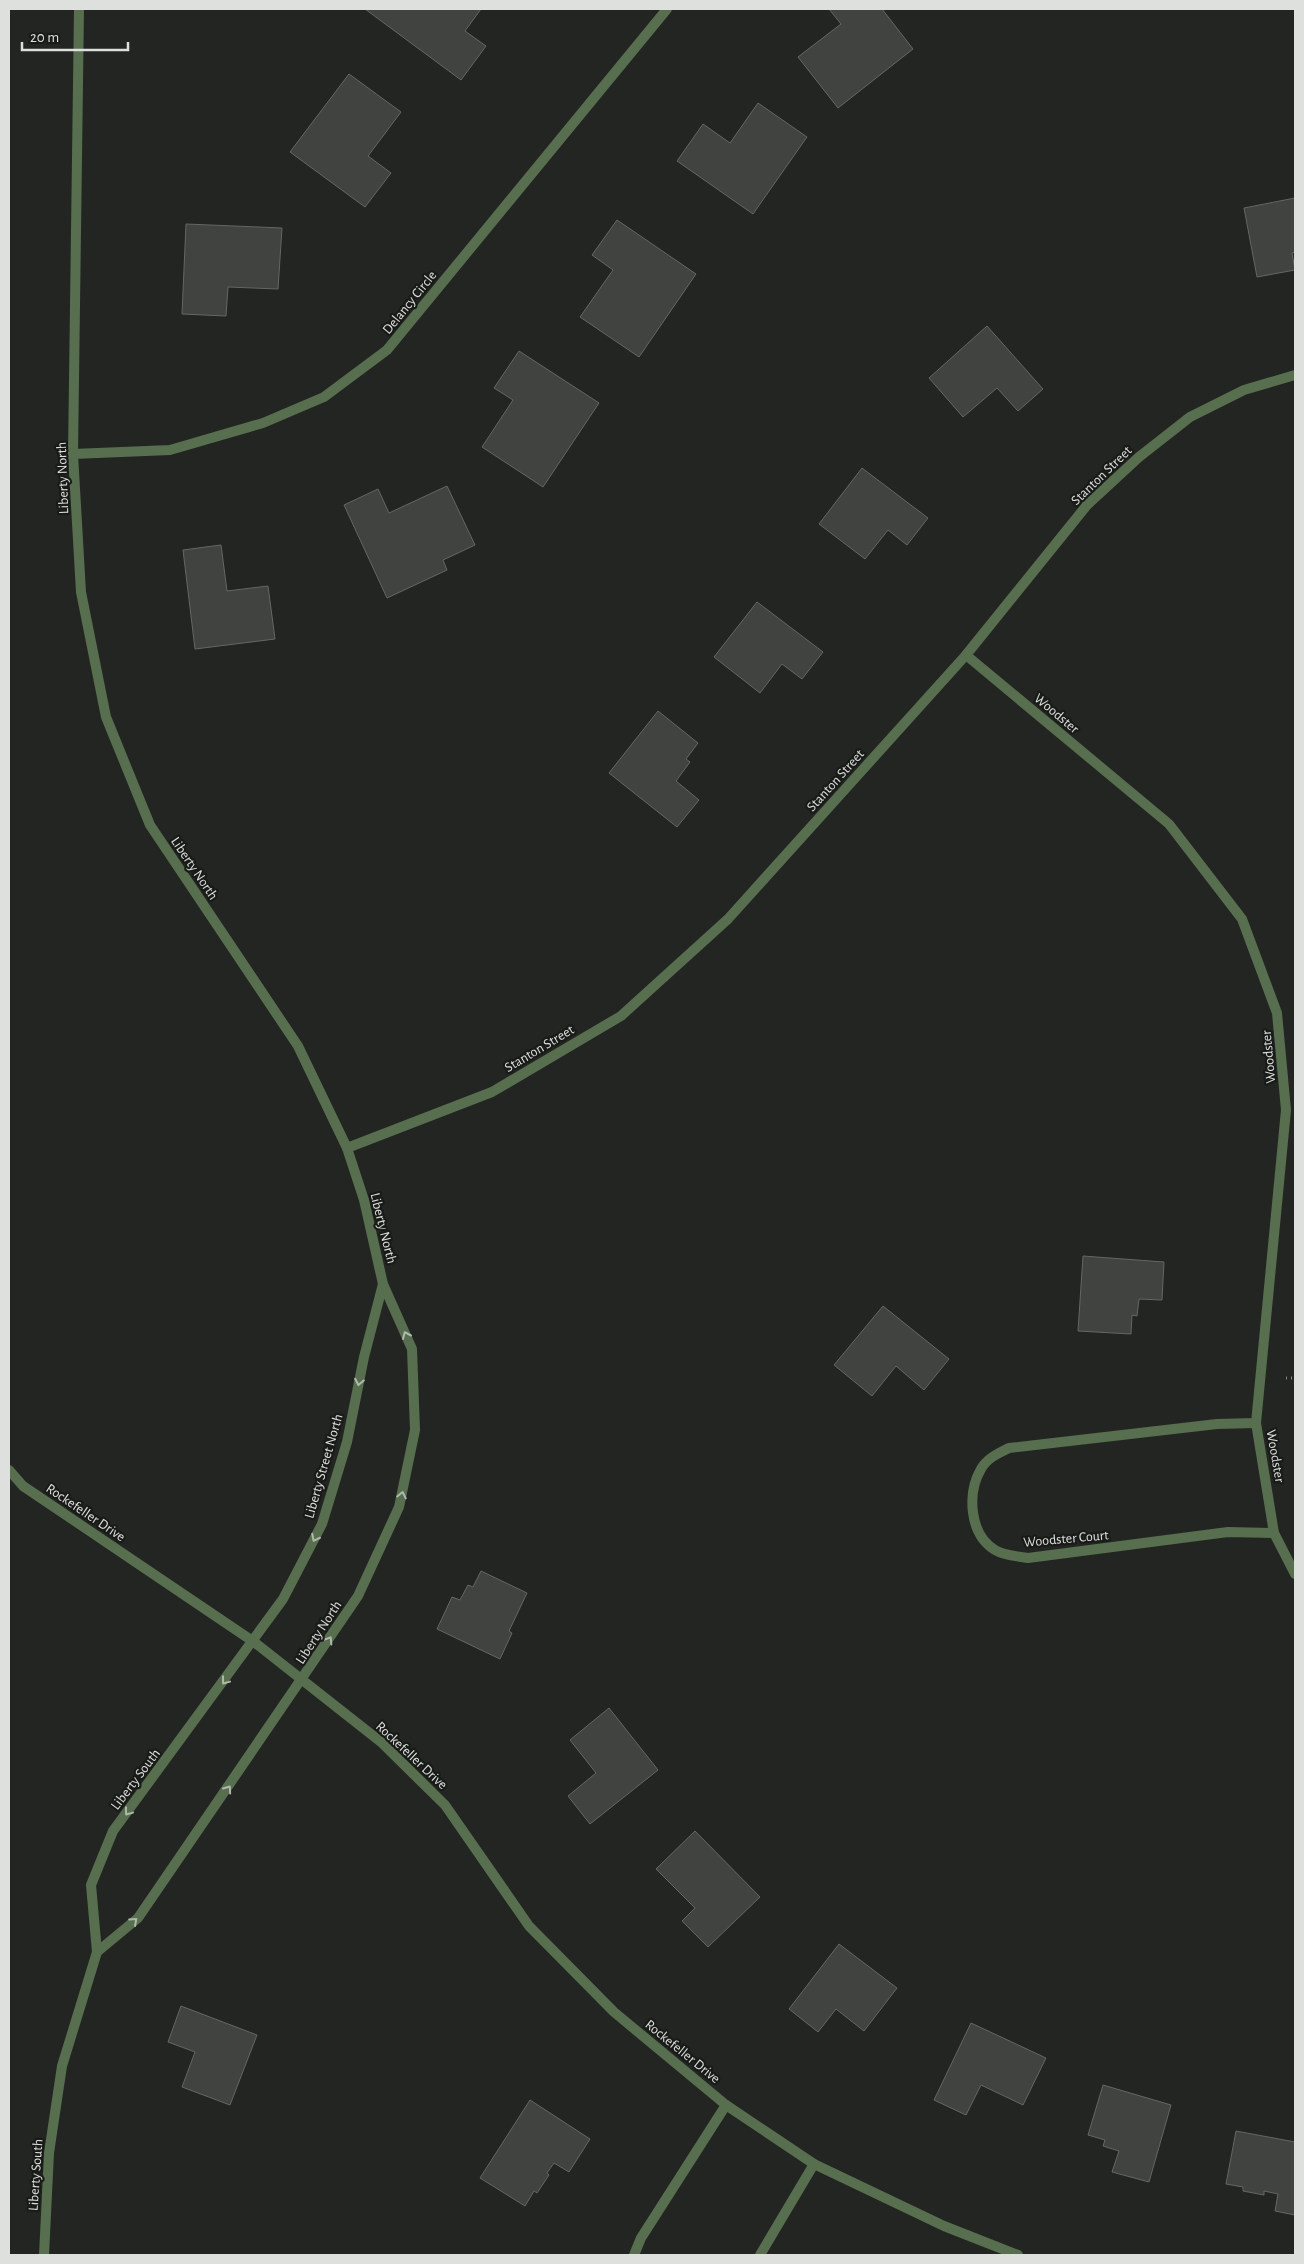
<svg xmlns="http://www.w3.org/2000/svg" width="1304" height="2264" font-family="'Alegreya Sans',sans-serif">
<rect width="100%" height="100%" fill="#222521"/>
<g fill="#40433f" stroke="#646763">
<polygon points="365,9 481,9 465,31 486,46 461,80"/>
<polygon points="829,9 882,9 913,49 838,108 798,57 841,24"/>
<polygon points="349,74 401,112 368,156 391,173 365,207 290,152"/>
<polygon points="758,103 807,137 753,214 677,161 703,124 730,143"/>
<polygon points="1295,198 1295,252 1292,253 1295,270 1257,277 1244,208"/>
<polygon points="617,220 696,274 639,357 580,317 613,270 592,255"/>
<polygon points="186,224 282,228 278,289 228,287 226,316 182,314"/>
<polygon points="987,326 1043,389 1018,411 997,388 963,417 929,378"/>
<polygon points="519,351 599,403 543,487 482,447 513,400 494,388"/>
<polygon points="862,468 928,518 907,545 888,530 865,559 819,524"/>
<polygon points="447,486 475,545 443,560 447,570 387,598 344,505 378,489 389,513"/>
<polygon points="221,545 227,591 268,586 275,639 195,649 183,550"/>
<polygon points="757,602 823,652 802,679 782,664 760,693 714,657"/>
<polygon points="658,711 698,743 686,759 690,762 676,781 699,800 677,827 609,773"/>
<polygon points="1083,1256 1164,1262 1162,1300 1139,1299 1137,1316 1132,1315 1131,1334 1078,1331"/>
<polygon points="883,1306 949,1359 924,1390 896,1366 872,1396 834,1365"/>
<polygon points="481,1571 527,1593 509,1631 512,1633 500,1659 437,1629 452,1597 460,1600 468,1585 473,1587"/>
<polygon points="609,1708 658,1770 590,1824 568,1796 596,1773 570,1740"/>
<polygon points="695,1831 760,1897 708,1947 682,1921 695,1908 656,1869"/>
<polygon points="839,1944 897,1988 864,2031 836,2009 818,2032 789,2009"/>
<polygon points="181,2006 257,2035 230,2105 182,2087 195,2052 168,2042"/>
<polygon points="971,2023 1046,2058 1023,2105 981,2085 966,2115 934,2100"/>
<polygon points="1103,2085 1171,2105 1149,2182 1112,2172 1119,2151 1103,2146 1105,2140 1088,2135"/>
<polygon points="530,2100 590,2139 569,2172 554,2163 547,2173 549,2175 537,2193 534,2191 525,2206 480,2178"/>
<polygon points="1236,2131 1295,2142 1295,2215 1275,2211 1278,2194 1264,2191 1264,2195 1243,2191 1243,2187 1226,2184"/>
</g>
<g fill="none" stroke-linecap="round" stroke-linejoin="round">
<polyline stroke="#848683" stroke-width="3" stroke-dasharray="1 4" stroke-linecap="butt" points="1286,1378 1295,1378"/>
<g stroke="#576e4f" stroke-width="10">
<polyline points="79,9 73,454 81,592 106,717 150,825 298,1046 347,1148 364,1200 383,1284 412,1349 415,1430 399,1507 358,1596 138,1918 97,1952"/>
<polyline points="73,454 170,450 263,423 324,397 387,350 667,9"/>
<polyline points="966,655 1169,824 1242,919 1277,1013 1286,1110 1256,1423 1274,1533 1295,1574"/>
<polyline points="347,1148 492,1092 621,1016 728,919 966,655 1087,505 1139,457 1190,417 1244,390 1295,375"/>
<path d="M1256 1423 1217 1424 1009 1448C999 1453 987 1458 981 1469 967 1493 969 1534 995 1550 1005 1556 1017 1556 1028 1558L1228 1532 1274 1533"/>
<polyline points="9,1470 23,1486 254,1642 381,1742 445,1805 529,1926 614,2012 726,2105 814,2164 944,2226 1018,2255"/>
<polyline points="44,2255 49,2153 62,2066 97,1952 91,1885 113,1831 283,1599 322,1524 347,1442 364,1357 383,1284"/>
<polyline points="634,2255 641,2238 726,2105"/>
<polyline points="760,2255 814,2164"/>
</g>
</g>
<defs><path id="oneway-chevron" d="M-2-3.5L2.5 0L-2 3.5" fill="none" stroke-width="1.6" stroke-linecap="round" stroke-linejoin="round" transform="scale(1.25)"/></defs>
<g stroke="#afb8ac">
<use href="#oneway-chevron" transform="translate(406 1335) rotate(-114)"/>
<use href="#oneway-chevron" transform="translate(359 1382) rotate(101)"/>
<use href="#oneway-chevron" transform="translate(402 1495) rotate(-78)"/>
<use href="#oneway-chevron" transform="translate(315 1538) rotate(117)"/>
<use href="#oneway-chevron" transform="translate(329 1640) rotate(-57)"/>
<use href="#oneway-chevron" transform="translate(225 1681) rotate(127)"/>
<use href="#oneway-chevron" transform="translate(228 1789) rotate(-55)"/>
<use href="#oneway-chevron" transform="translate(128 1812) rotate(127)"/>
<use href="#oneway-chevron" transform="translate(134 1921) rotate(-42)"/>
</g>
<g text-anchor="middle" stroke-width="4.5" stroke-linejoin="round" paint-order="stroke">
<g font-size="14" fill="#dee0de" stroke="#191b18">
<text transform="translate(409 302) rotate(-51)" y="5">Delancy Circle</text>
<text transform="translate(1101 475) rotate(-44)" y="5">Stanton Street</text>
<text transform="translate(62 478) rotate(-92)" y="5">Liberty North</text>
<text transform="translate(1057 713) rotate(40)" y="5">Woodster</text>
<text transform="translate(835 780) rotate(-48)" y="5">Stanton Street</text>
<text transform="translate(195 868) rotate(56)" y="5">Liberty North</text>
<text transform="translate(539 1048) rotate(-31)" y="5">Stanton Street</text>
<text transform="translate(1268 1057) rotate(-95)" y="5">Woodster</text>
<text transform="translate(384 1228) rotate(76)" y="5">Liberty North</text>
<text transform="translate(1276 1456) rotate(80)" y="5">Woodster</text>
<text transform="translate(323 1466) rotate(-74)" y="5">Liberty Street North</text>
<text transform="translate(86 1512) rotate(34)" y="5">Rockefeller Drive</text>
<text transform="translate(1066 1538) rotate(-5)" y="5">Woodster Court</text>
<text transform="translate(318 1632) rotate(-57)" y="5">Liberty North</text>
<text transform="translate(412 1755) rotate(43)" y="5">Rockefeller Drive</text>
<text transform="translate(135 1779) rotate(-53)" y="5">Liberty South</text>
<text transform="translate(683 2051) rotate(39)" y="5">Rockefeller Drive</text>
<text transform="translate(35 2175) rotate(-86)" y="5">Liberty South</text>
</g>
</g>
<rect width="1304" height="2264" fill="none" stroke="#dee0de" stroke-width="20"/>
<path d="M22 42v8h106v-8" fill="none" stroke="#dee0de" stroke-width="2.5"/>
<text x="30" y="42" font-size="15" fill="#dee0de" stroke="#191b18" stroke-width="4" paint-order="stroke">20 m</text>
</svg>
